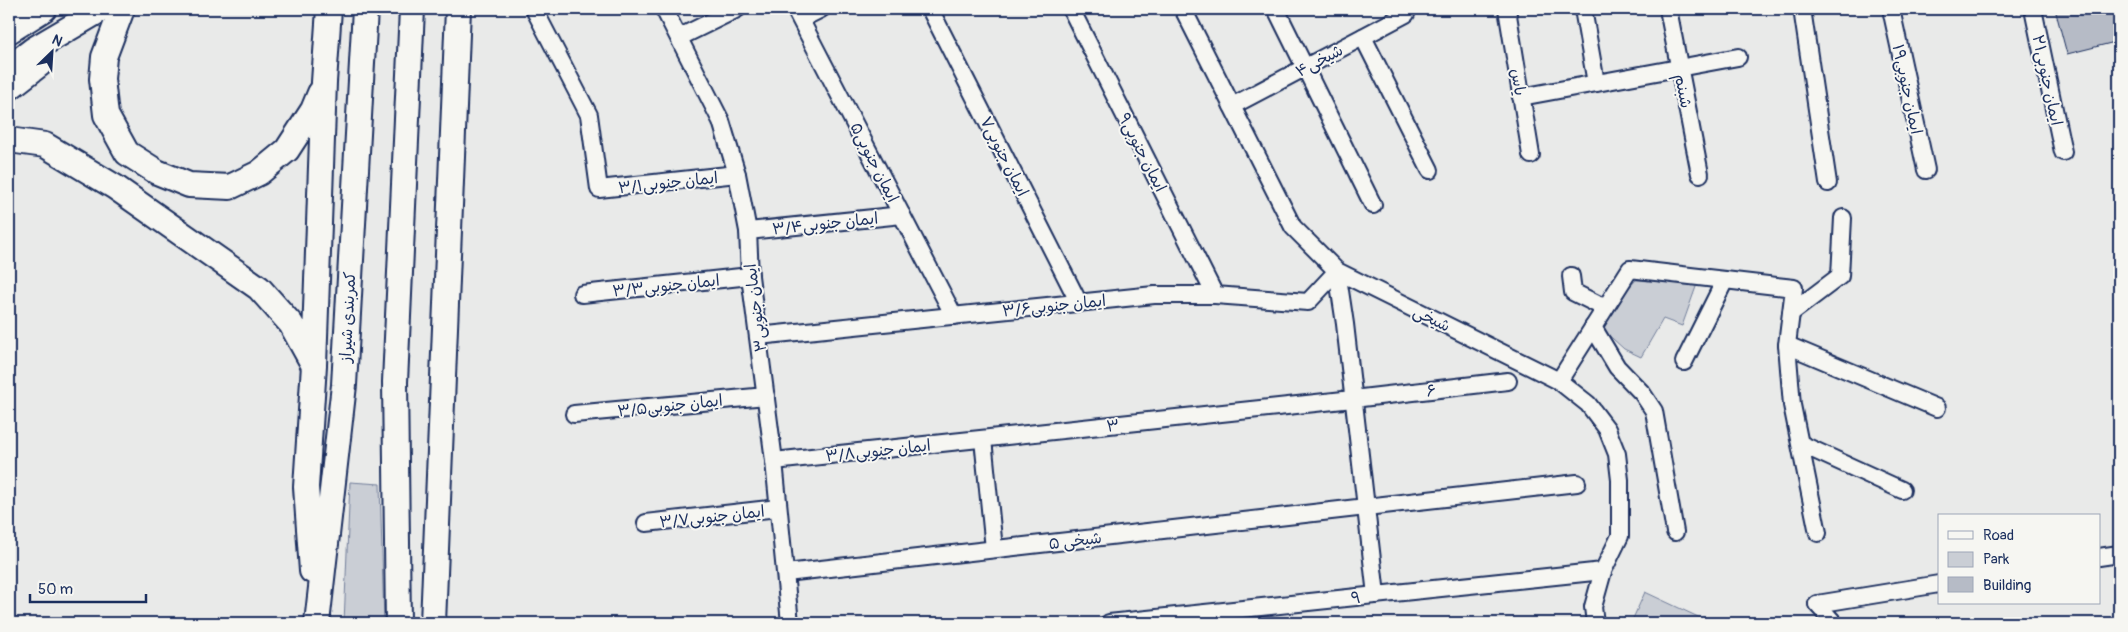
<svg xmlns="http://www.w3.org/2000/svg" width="2128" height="632" font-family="Pangolin,'Playpen Sans Arabic',sans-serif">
<rect width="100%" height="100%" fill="#e9eae9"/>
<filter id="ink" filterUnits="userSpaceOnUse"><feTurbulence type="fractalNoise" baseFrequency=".02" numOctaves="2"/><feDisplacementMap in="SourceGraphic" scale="10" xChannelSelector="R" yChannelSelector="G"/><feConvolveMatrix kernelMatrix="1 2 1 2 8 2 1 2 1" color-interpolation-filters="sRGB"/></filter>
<g filter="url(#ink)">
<g fill="#caced5" stroke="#727e9a">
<polygon points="1636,280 1697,284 1682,326 1663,319 1641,357 1624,349 1602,329 1623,294"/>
<polygon points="350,482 380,484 384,623 344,623"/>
<polygon points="1645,592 1711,623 1631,623"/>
</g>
<polygon fill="#b6bbc6" stroke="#1b2f5e" points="2055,9 2119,9 2119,41 2067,54"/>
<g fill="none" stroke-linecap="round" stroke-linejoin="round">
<defs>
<g id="minor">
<polyline points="534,9 589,115 599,189 737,174"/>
<polyline points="664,9 721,121 737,174 748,231 750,276 774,461 790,623"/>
<polyline points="795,9 954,316"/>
<polyline points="930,9 1079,303"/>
<polyline points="1071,9 1215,295"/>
<polyline points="1183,9 1293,227 1337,271 1559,381 1588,404 1607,429 1617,454 1620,480 1620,536 1603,571 1593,607 1595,623"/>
<polyline points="1276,9 1373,205"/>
<polyline points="1507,9 1531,155"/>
<polyline points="1583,9 1596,83"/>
<polyline points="1668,9 1700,174"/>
<polyline points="1802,9 1828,183"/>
<polyline points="1891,9 1926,170"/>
<polyline points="2033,9 2063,152"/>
<polyline points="801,19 821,9"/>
<polyline points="680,37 737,9"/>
<polyline points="1363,37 1430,170"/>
<polyline points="1521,97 1738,57"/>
<polyline points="1232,106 1406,14 1403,9"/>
<polyline points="748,231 902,215"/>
<polyline points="1337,271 1345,324 1376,595"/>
<polyline points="1571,276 1573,292 1605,308"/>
<polyline points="582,294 750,276"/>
<polyline points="1791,313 1840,276 1843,218"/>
<polyline points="1593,327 1617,367 1642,393 1654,411 1675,532"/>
<polyline points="758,336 1154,295 1215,295 1308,302 1337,271"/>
<polyline points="1787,345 1937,408"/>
<polyline points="1684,362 1725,280"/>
<polyline points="1559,381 1630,269 1794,288 1787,345 1792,405 1818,533"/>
<polyline points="574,414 766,396"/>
<polyline points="983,439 994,549"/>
<polyline points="1801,444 1902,490"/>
<polyline points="774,461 1353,399 1508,381"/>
<polyline points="646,523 778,508"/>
<polyline points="2099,557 2119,554"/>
<polyline points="786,573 1577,483"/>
<polyline points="1817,604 1939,584"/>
<polyline points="1817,604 1834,623"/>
<polyline points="1109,623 1603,571"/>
</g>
<g id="highway">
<polyline points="122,9 104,57 102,79 106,115 127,153 157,172 189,185 230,187 259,173 287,150 313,110 320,93"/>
<polyline points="9,31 44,9"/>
<polyline points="9,68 34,49 102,9"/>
<polyline points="9,88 40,64"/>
<polyline points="9,140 45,145 115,187 259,288 291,324 313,364"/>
<polyline points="312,571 306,487 314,365 324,82 329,9"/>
<polyline points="317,623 344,385 365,9"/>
<polyline points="398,623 395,382 412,9"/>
<polyline points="433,623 458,9"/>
</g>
</defs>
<use href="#minor" stroke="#1b2f5e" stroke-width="20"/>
<use href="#highway" stroke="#1b2f5e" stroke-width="28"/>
<use href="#minor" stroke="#f6f6f2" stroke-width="16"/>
<use href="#highway" stroke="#f6f6f2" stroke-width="24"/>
</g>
</g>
<g text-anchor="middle" stroke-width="4" stroke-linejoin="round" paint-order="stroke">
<g font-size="16" fill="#1b2f5e" stroke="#f6f6f2">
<text transform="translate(1319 60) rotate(-28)" y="6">شیخی۴</text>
<text transform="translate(2048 80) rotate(78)" y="6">ایمان جنوبی۲۱</text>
<text transform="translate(1519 82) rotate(81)" y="6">یاس</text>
<text transform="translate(1908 89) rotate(78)" y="6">ایمان جنوبی۱۹</text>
<text transform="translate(1684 91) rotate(79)" y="6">شبنم</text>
<text transform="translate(1143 152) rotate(63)" y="6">ایمان جنوبی۹</text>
<text transform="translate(1005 156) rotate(63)" y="6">ایمان جنوبی۷</text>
<text transform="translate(875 162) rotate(63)" y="6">ایمان جنوبی۵</text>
<text transform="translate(668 182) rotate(-6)" y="6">ایمان جنوبی۳/۱</text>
<text transform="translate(825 223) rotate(-6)" y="6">ایمان جنوبی۳/۴</text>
<text transform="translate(666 285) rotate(-6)" y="6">ایمان جنوبی۳/۳</text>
<text transform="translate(1054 305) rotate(-6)" y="6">ایمان جنوبی۳/۶</text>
<text transform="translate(755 308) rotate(-97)" y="6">ایمان جنوبی۳</text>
<text transform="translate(347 317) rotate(-87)" y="6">کمربندی شیراز</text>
<text transform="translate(1432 318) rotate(26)" y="6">شیخی</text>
<text transform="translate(1431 390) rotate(-7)" y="6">۶</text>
<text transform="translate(670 405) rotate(-6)" y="6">ایمان جنوبی۳/۵</text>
<text transform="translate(1113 425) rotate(-6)" y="6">۳</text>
<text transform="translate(878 450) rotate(-6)" y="6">ایمان جنوبی۳/۸</text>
<text transform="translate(712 516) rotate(-6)" y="6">ایمان جنوبی۳/۷</text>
<text transform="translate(1075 540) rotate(-7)" y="6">شیخی ۵</text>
<text transform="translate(1356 597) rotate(-6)" y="6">۹</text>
</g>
</g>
<rect width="2128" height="632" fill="none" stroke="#f6f6f2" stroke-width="30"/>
<rect x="15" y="15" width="2098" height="602" fill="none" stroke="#1b2f5e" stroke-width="2" filter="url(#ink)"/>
<rect x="1938" y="514" width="162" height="90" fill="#f6f6f2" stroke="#9ea6b7"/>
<rect x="1948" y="531" width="25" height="8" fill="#f6f6f2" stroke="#9ea6b7"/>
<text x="1983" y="540" font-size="15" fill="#1b2f5e">Road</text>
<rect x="1948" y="552" width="25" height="15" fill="#caced5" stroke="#9ea6b7"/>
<text x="1983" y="564" font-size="15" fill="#1b2f5e">Park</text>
<rect x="1948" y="577" width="25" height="15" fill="#b6bbc6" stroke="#9ea6b7"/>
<text x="1983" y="590" font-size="15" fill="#1b2f5e">Building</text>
<g transform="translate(52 52) rotate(25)" stroke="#f6f6f2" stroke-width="4" paint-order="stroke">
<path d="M0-4L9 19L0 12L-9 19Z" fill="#1b2f5e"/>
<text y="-8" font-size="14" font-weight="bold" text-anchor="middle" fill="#1b2f5e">N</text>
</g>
<path d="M30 594v8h116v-8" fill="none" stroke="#1b2f5e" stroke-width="2.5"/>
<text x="38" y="594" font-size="15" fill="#1b2f5e" stroke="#f6f6f2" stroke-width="4" paint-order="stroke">50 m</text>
</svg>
